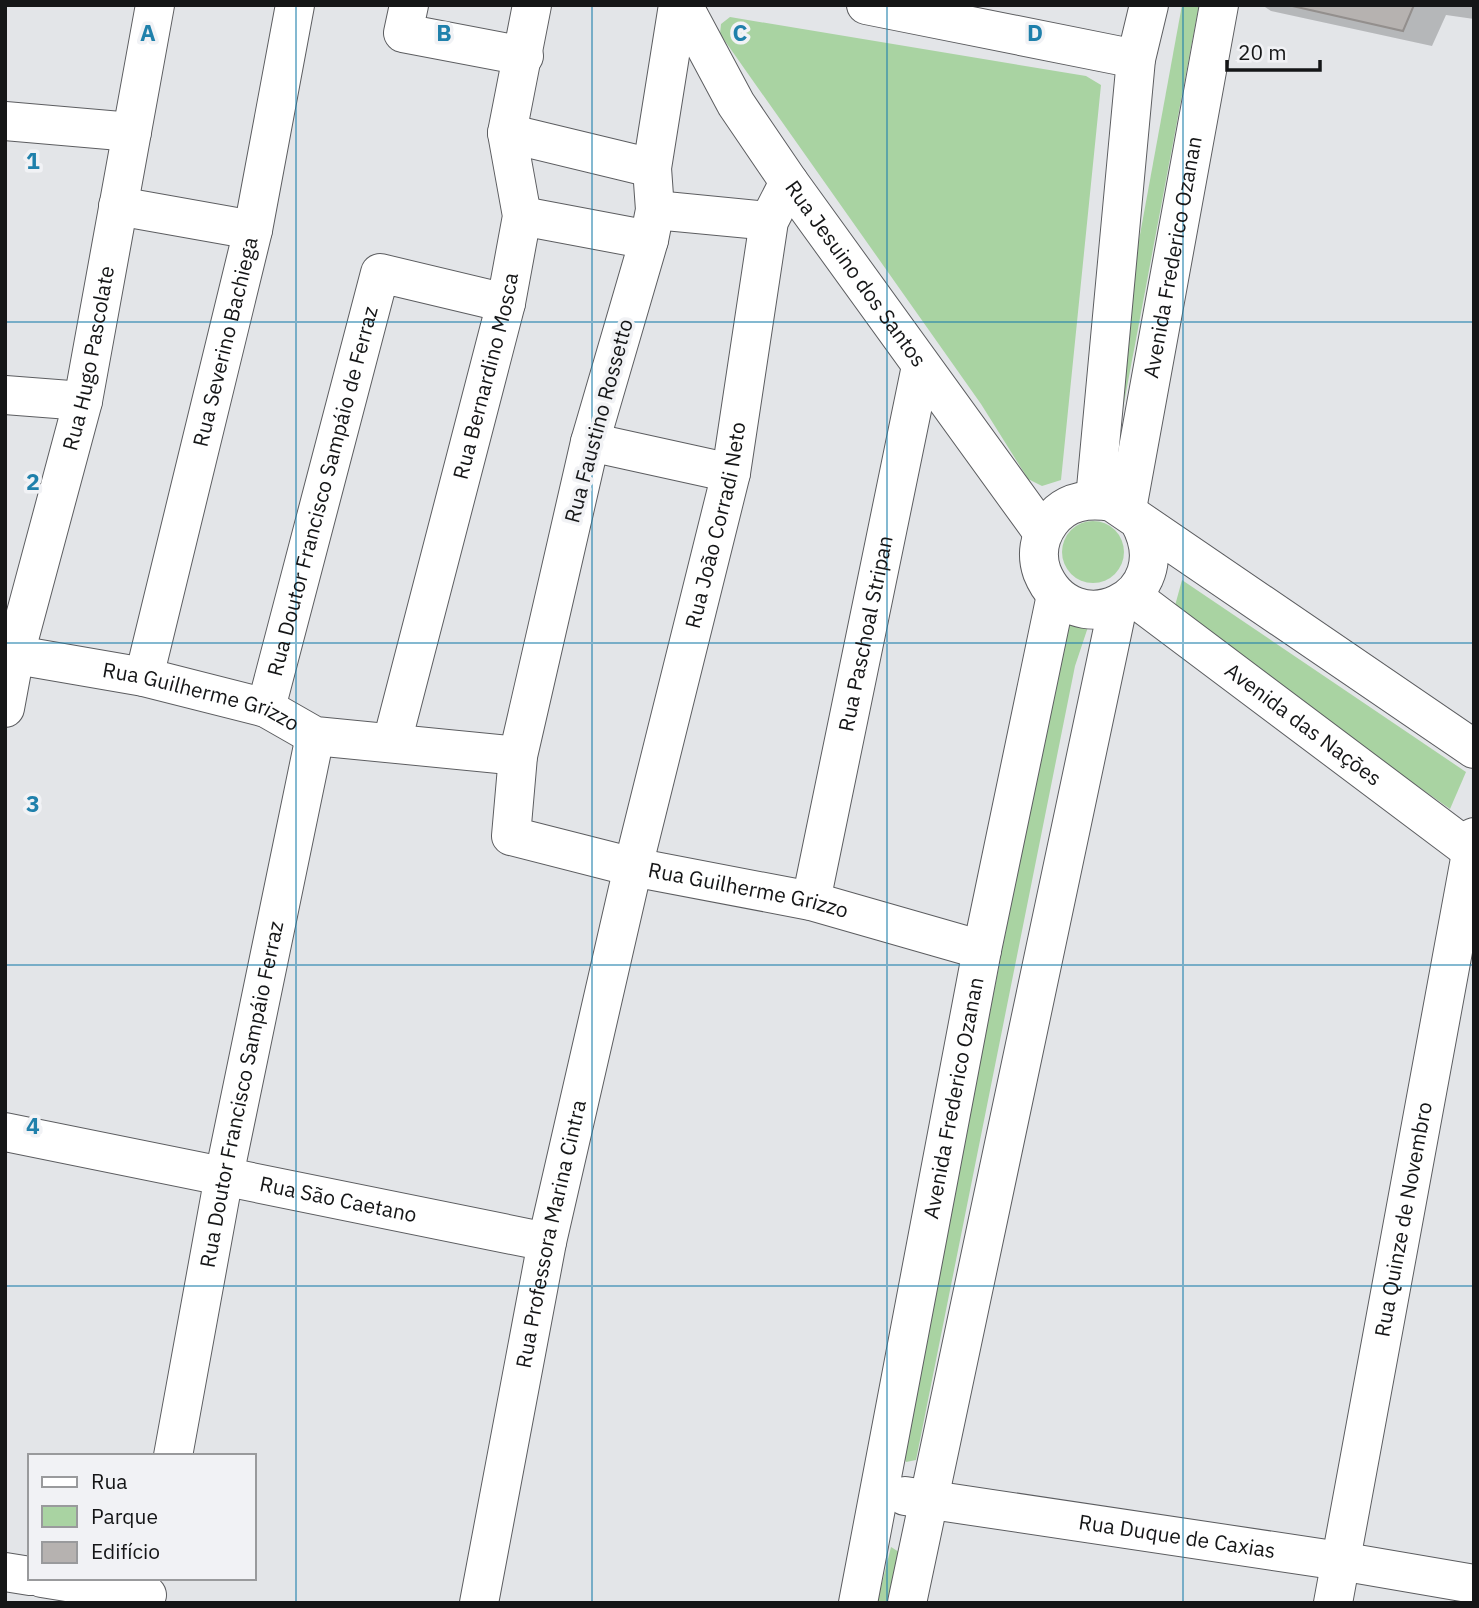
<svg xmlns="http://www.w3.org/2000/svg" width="1479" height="1608" font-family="'IBM Plex Sans',sans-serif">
<rect width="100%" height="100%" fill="#e3e5e8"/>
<g fill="#a9d3a2">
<polygon points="1182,5 1199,5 1114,456 1094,486"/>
<polygon points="730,17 1086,76 1101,85 1061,480 1042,486 1028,479 981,404 720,34 721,24"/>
<circle cx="1093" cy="552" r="31"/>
<polygon points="1182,580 1466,772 1450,809 1173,613"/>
<polygon points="1068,615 1090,621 1075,666 916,1460 906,1462 903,1455"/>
<polygon points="891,1547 899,1552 889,1603 877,1603"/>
</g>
<polygon fill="#0003" points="1262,5 1474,5 1474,19 1446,15 1432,46 1271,11"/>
<polygon fill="#b6b2b0" stroke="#938f8d" stroke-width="2" points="1288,5 1414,5 1403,31"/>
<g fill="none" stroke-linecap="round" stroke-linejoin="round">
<defs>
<g id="minor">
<polyline points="409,5 403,33 524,56"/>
<path id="s1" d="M678 5 652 168 655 210 649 240 590 442 518 756 511 836 633 867 811 901 982 950"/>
<path id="s2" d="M683 5 736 104 789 182 1043 533"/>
<polyline points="866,5 1136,59"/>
<polyline points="5,121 132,132"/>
<polyline points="507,133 652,168"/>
<polyline points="118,206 253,230"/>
<polyline points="655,210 769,221"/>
<polyline points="522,216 649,240"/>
<polyline points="5,395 83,401"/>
<polyline points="590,442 731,473"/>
<path id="s3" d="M5 653 144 677 266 708 315 736 518 756"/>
<path id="s4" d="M144 677 253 230 295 5"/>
<path id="s5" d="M5 708 15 654 83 401 155 5"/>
<path id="s6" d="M266 708 380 273 506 303"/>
<path id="s7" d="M392 742 506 303 522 216 507 133 532 5"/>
<path id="s8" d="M811 901 921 366"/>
<path id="s9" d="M5 1132 547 1242"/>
<path id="s10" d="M173 1456 224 1176 315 736"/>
<path id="s11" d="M905 1496 1340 1561 1474 1584"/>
<polyline points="5,1572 30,1576"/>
<polyline points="42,1578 147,1595"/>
<path id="s12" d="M479 1603 547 1242 633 867 731 473 769 221 789 182"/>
<path id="s13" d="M858 1603 982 950 1056 595"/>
<polyline points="907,1603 1118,605"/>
<path id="s14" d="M1333 1603 1474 837"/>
</g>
<g id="major">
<polyline points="1095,499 1136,59 1149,5"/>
<path id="s15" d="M1127 509 1219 5"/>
<path d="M1139 521C1182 599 1072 647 1042 572 1036 555 1039 537 1050 522 1065 501 1088 498 1112 502L1474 749"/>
<path id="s16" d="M1132 596 1474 853"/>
</g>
</defs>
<use href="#minor" stroke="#5c5d60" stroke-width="40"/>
<use href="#major" stroke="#5c5d60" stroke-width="40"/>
<use href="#minor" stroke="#fff" stroke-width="38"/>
<use href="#major" stroke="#fff" stroke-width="38"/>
</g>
<path fill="none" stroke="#1f80ab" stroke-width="2" stroke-opacity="0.55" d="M296 5V1603M592 5V1603M887 5V1603M1183 5V1603M5 322H1474M5 643H1474M5 965H1474M5 1286H1474"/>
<g text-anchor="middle" stroke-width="7" stroke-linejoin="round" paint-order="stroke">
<g font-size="21" fill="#151617" stroke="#f1f2f5">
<text dy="7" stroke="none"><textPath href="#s15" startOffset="256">Avenida Frederico Ozanan</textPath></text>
<text dy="7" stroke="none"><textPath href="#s2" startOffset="320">Rua Jesuino dos Santos</textPath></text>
<text dy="7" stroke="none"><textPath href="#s4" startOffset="345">Rua Severino Bachiega</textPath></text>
<text dy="7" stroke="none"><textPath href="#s5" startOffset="360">Rua Hugo Pascolate</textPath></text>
<text dy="7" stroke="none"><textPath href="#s7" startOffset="378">Rua Bernardino Mosca</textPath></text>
<text transform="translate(599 421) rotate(-75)" y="7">Rua Faustino Rossetto</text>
<text dy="7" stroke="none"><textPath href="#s6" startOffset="224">Rua Doutor Francisco Sampáio de Ferraz</textPath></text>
<text dy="7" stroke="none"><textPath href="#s12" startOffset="1104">Rua João Corradi Neto</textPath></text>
<text dy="7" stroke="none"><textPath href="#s8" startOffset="273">Rua Paschoal Stripan</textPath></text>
<text dy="7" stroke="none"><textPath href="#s3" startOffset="201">Rua Guilherme Grizzo</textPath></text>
<text dy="7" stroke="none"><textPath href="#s16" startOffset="214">Avenida das Nações</textPath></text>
<text dy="7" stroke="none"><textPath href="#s1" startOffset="1094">Rua Guilherme Grizzo</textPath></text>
<text dy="7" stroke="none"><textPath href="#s10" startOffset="368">Rua Doutor Francisco Sampáio Ferraz</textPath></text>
<text dy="7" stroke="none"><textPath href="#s13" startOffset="514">Avenida Frederico Ozanan</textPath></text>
<text dy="7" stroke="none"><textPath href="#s9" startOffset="340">Rua São Caetano</textPath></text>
<text dy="7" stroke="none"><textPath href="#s14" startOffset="390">Rua Quinze de Novembro</textPath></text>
<text dy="7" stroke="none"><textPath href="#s12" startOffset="376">Rua Professora Marina Cintra</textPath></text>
<text dy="7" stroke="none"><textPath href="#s11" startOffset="275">Rua Duque de Caxias</textPath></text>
</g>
</g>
<g font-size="23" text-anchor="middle" font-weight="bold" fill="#1f80ab" stroke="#f1f2f5" stroke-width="7" stroke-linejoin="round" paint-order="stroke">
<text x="148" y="41">A</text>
<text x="444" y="41">B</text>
<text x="740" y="41">C</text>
<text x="1035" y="41">D</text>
<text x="33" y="169">1</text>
<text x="33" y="490">2</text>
<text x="33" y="812">3</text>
<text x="33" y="1134">4</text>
</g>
<rect width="1479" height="1608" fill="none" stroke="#151617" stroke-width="14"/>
<rect x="28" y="1454" width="228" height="126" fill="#f1f2f5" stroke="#999a9c" stroke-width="2"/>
<rect x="42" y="1477" width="35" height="10" fill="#ffffff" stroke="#999a9c" stroke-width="2"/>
<text x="91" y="1489" font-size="21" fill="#151617">Rua</text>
<rect x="42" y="1506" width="35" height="21" fill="#a9d3a2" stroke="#999a9c" stroke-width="2"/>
<text x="91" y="1524" font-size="21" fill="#151617">Parque</text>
<rect x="42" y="1542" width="35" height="21" fill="#b6b2b0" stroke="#999a9c" stroke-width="2"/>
<text x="91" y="1559" font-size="21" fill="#151617">Edifício</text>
<path d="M1227 60v10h93v-10" fill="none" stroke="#151617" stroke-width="3.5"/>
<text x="1238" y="60" font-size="21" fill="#151617" stroke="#f1f2f5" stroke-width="5" paint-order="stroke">20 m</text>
</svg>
